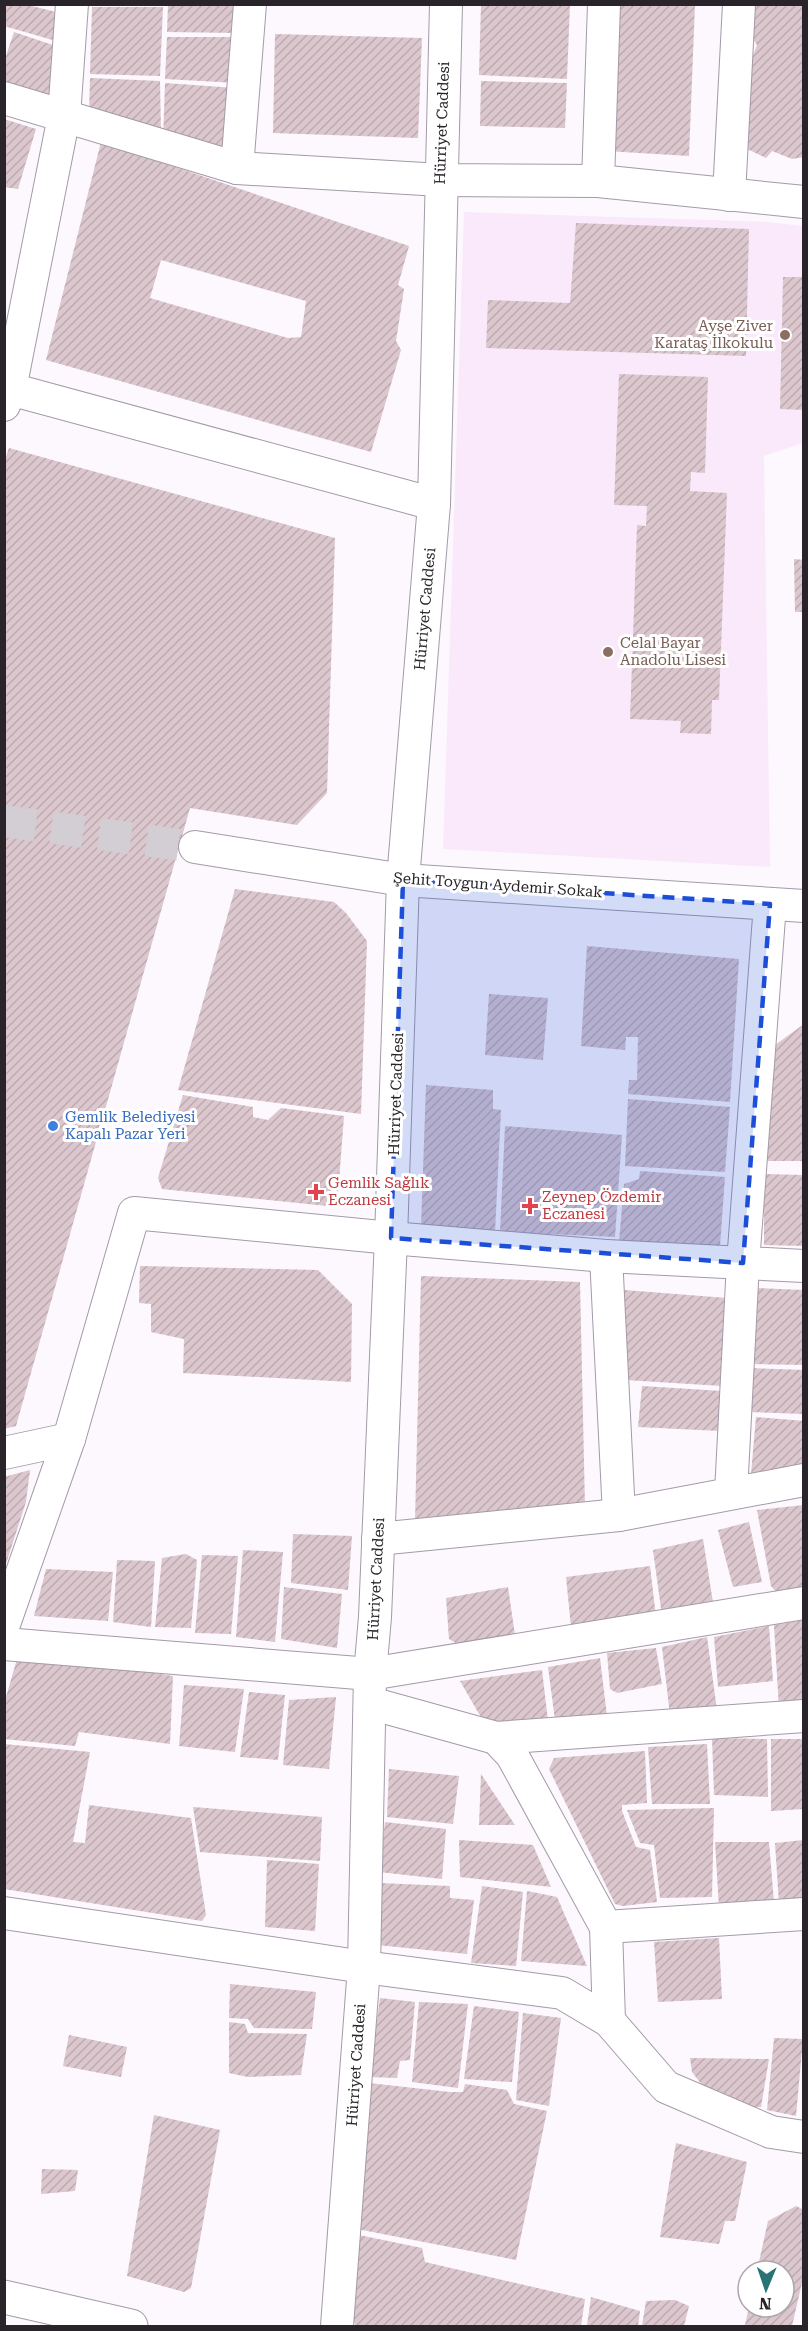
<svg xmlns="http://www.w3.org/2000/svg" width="808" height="2331" font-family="'Roboto Serif',serif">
<defs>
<pattern id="building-hatch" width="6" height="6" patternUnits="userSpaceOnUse" patternTransform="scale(1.5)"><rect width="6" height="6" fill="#dbc7cd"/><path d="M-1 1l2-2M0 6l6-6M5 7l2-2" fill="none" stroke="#bcabb0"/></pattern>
</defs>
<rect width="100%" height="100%" fill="#fcf8fe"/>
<polygon fill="#fae9fb" points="464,212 768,222 803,226 803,443 764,456 770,867 443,849"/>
<g fill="url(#building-hatch)" fill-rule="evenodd">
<polygon points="4,4 24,4 60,13 56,41 4,26"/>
<polygon points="168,4 238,4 237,33 167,32"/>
<polygon points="481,4 570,4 567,79 479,75"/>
<polygon points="612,4 695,4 689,156 606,151"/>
<polygon points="755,4 804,4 804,157 792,159 772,151 766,158 745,148 751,83 745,77 757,45 749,33"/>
<polygon points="92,7 163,7 160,76 90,74"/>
<polygon points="14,32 56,46 56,98 4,85 4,62"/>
<polygon points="275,34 422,38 418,138 273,133"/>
<polygon points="167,37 237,37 237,83 165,79"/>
<polygon points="90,78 160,81 161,133 89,113"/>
<polygon points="481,81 567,83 565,128 480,126"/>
<polygon points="165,83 236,88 232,147 163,141"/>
<polygon points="4,119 36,129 18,189 4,187"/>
<path d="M101 142 409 246 398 285 404 289 396 341 401 350 371 452 46 360ZM161 260 306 301 301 337 288 338 150 298Z"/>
<polygon points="576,223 749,229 746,356 486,348 488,300 570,303"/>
<polygon points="783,277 804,277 804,410 780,409"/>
<polygon points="619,374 708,377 705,473 691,472 690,491 727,493 719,700 712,700 711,734 680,733 681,721 630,719 637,525 646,526 647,506 614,505"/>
<polygon points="9,448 335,538 327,793 297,825 190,808 16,1426 4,1429 4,462"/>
<polygon points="794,559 804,560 804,612 795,612"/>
<polygon points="235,889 334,902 346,913 367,941 361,1114 178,1090"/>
<polygon points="587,946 739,959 730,1102 628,1094 629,1080 637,1080 638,1037 626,1037 625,1050 581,1046"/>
<polygon points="489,994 548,998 543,1060 485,1055"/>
<polygon points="804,1024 804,1161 764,1161 775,1045"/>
<polygon points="426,1085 493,1090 493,1109 501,1110 495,1232 421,1227"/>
<polygon points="183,1095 253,1107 253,1117 268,1120 281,1108 344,1116 337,1207 162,1189 158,1178"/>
<polygon points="628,1099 730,1107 725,1172 625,1166"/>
<polygon points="505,1126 622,1135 615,1237 500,1232"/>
<polygon points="640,1171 725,1177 720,1246 619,1242 624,1184 639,1179"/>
<polygon points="764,1174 804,1175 804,1246 764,1245"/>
<polygon points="140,1266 318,1270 352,1304 351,1382 183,1373 184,1339 151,1332 151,1304 139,1303"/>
<polygon points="421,1276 580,1282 585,1507 415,1520"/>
<polygon points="756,1288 804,1290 804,1365 749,1364"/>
<polygon points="624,1290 727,1298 722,1386 625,1380"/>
<polygon points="749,1368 804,1370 804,1414 747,1412"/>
<polygon points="642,1386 722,1391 720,1431 638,1427"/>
<polygon points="756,1417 804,1421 804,1465 751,1474"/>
<polygon points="30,1470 26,1502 4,1570 4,1477"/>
<polygon points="804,1505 804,1590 778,1594 771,1586 757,1510"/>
<polygon points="749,1522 762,1582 733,1587 718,1530"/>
<polygon points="293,1534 352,1536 348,1590 291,1583"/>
<polygon points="703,1539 714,1609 662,1616 653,1550"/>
<polygon points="243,1550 283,1552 275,1642 236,1637"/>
<polygon points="186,1554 197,1560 191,1628 155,1627 162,1558"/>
<polygon points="202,1555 238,1556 231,1634 195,1633"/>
<polygon points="117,1560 155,1561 151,1627 113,1622"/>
<polygon points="650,1566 656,1617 571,1627 566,1577"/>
<polygon points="46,1569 113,1572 108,1621 34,1616"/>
<polygon points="284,1587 342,1594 337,1648 281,1639"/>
<polygon points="508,1587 515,1635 459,1645 449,1639 446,1598"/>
<polygon points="804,1620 804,1705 779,1709 774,1625"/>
<polygon points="769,1626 773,1681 718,1687 714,1637"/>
<polygon points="707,1637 717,1710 670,1715 662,1647"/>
<polygon points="656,1648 662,1684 617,1693 610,1689 607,1653"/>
<polygon points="19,1652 173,1676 170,1744 79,1732 75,1746 4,1739 4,1704"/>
<polygon points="600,1658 607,1716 555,1720 548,1667"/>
<polygon points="542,1670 548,1721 489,1726 479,1714 460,1681"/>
<polygon points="184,1685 244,1689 235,1752 179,1746"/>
<polygon points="249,1692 285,1695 278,1760 240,1757"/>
<polygon points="336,1697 329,1769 283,1765 289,1700"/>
<polygon points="712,1738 767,1739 768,1797 714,1795"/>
<polygon points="771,1739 804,1739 804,1809 771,1811"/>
<polygon points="4,1744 90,1752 73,1842 85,1843 89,1805 191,1818 206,1915 202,1921 4,1889"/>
<polygon points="707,1744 710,1804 652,1804 648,1747"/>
<polygon points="645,1751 647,1803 622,1805 622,1811 636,1847 650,1850 657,1902 623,1906 615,1904 549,1769 554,1758"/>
<polygon points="389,1769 459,1776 453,1824 387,1817"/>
<polygon points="481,1774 515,1825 479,1825"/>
<polygon points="193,1807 322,1817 320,1861 200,1852"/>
<polygon points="714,1808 712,1897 660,1898 654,1845 640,1843 627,1810"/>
<polygon points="385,1822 446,1829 442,1879 379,1872"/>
<polygon points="459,1840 533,1845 551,1887 460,1877"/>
<polygon points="804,1840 804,1902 779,1904 775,1843"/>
<polygon points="715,1842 769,1842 774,1902 719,1908"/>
<polygon points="267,1860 319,1864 315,1931 265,1927"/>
<polygon points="379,1883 450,1886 450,1898 474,1900 467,1954 377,1945"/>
<polygon points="482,1886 523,1892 516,1966 471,1963"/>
<polygon points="527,1891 557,1897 587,1966 521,1961"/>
<polygon points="719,1938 722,1999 658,2002 654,1942"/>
<polygon points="230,1984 316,1992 312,2029 254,2028 248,2019 229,2018"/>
<polygon points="380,1998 415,2002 410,2060 400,2061 397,2078 369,2077"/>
<polygon points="419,2002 468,2004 458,2088 412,2082"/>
<polygon points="474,2006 519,2012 512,2082 464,2079"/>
<polygon points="523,2013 561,2018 549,2106 516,2100"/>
<polygon points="229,2022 245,2024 248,2033 307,2034 301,2075 248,2077 229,2073"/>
<polygon points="69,2035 127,2047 121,2077 63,2066"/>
<polygon points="774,2038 803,2039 796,2116 767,2110"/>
<polygon points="690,2058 769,2059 761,2107 735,2108 708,2093 692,2072"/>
<polygon points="369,2083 450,2092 463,2092 465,2084 507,2090 514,2104 547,2111 516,2260 357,2229"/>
<polygon points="154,2115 220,2130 191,2288 184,2292 127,2276"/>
<polygon points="676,2143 747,2162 735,2221 725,2221 719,2244 660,2237"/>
<polygon points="42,2169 78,2170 75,2191 41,2194"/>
<polygon points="796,2206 804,2210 804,2274 792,2326 745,2325 749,2307 784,2307 784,2271 757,2271 768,2221"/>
<polygon points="354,2234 422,2248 425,2262 585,2299 581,2326 356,2326 349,2313"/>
<polygon points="591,2297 640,2311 638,2326 587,2326"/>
<polygon points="675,2300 689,2306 684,2326 642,2326 646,2301"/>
</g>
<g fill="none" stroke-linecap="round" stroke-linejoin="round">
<polyline stroke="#d2ced3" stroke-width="32" stroke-dasharray="32 16" stroke-linecap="butt" points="4,821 195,847"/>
<defs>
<g id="minor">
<polyline points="4,98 237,168 441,180 598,181 804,202"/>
<polyline points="237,168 250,4"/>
<polyline points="598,181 604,4"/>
<polyline points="729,195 739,4"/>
<polyline points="4,388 10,389 64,116 72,4"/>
<polyline points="4,405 10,389 434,504"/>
<polyline points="195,847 403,880 804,906"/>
<polyline points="606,1256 619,1515"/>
<polyline points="4,1453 69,1439"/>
<polyline points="731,1493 743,1263 770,904"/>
<polyline points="378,1539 619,1515 804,1480"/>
<polyline points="4,1624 69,1439 134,1213 391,1238 606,1256 804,1266"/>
<polyline points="4,1644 370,1674 804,1603"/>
<polyline points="370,1703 496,1738 512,1755 606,1927 609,2021"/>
<polyline points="496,1738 804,1716"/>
<polyline points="4,1913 364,1967 562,1993 609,2021 666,2087 771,2132 804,2137"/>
<polyline points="606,1927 804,1914"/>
<polyline points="337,2326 364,1967 370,1674 375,1617 391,1238 403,880 434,504 446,4"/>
</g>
<polyline id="tertiary" points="4,2297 131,2326"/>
</defs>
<use href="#minor" stroke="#a49aa8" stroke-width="34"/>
<use href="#tertiary" stroke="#a49aa8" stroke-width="35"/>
<use href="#minor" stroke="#fff" stroke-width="32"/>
<use href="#tertiary" stroke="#fff" stroke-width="33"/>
</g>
<path fill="#1d4ed8" fill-opacity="0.2" stroke="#1d4ed8" stroke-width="4.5" stroke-dasharray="12 8" stroke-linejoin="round" d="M403 880 770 904 743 1263 391 1238Z"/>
<g fill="#8d6e63" stroke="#fff" stroke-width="2">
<circle cx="785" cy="335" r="6"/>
<circle cx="608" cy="652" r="6"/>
</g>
<circle fill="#3f7fe0" stroke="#fff" stroke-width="2" cx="53" cy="1126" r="6"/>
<g fill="#e0444e" stroke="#fff" stroke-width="2">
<path d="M313 1183h6v6h6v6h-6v6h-6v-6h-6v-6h6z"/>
<path d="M527 1197h6v6h6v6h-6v6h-6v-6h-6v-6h6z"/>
</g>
<g text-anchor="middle" stroke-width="6" stroke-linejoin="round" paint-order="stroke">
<g font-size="15" fill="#282429" stroke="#fff">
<text transform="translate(442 123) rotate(-88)" y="5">Hürriyet Caddesi</text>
<text transform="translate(425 609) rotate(-85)" y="5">Hürriyet Caddesi</text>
<text transform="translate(498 885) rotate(4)" y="5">Şehit Toygun Aydemir Sokak</text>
<text transform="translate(396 1094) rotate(-88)" y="5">Hürriyet Caddesi</text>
<text transform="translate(376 1579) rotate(-87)" y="5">Hürriyet Caddesi</text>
<text transform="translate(356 2065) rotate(-86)" y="5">Hürriyet Caddesi</text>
</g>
<g font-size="15" fill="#785e54" stroke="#fff" text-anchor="end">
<text x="773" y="331">Ayşe Ziver<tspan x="773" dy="17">Karataş İlkokulu</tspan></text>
<text x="620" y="648" text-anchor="start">Celal Bayar<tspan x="620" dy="17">Anadolu Lisesi</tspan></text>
</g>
<g font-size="15" fill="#366cbe" stroke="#fff" text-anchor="start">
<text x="65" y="1122">Gemlik Belediyesi<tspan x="65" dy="17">Kapalı Pazar Yeri</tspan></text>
</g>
<g font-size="15" fill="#be3a42" stroke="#fff" text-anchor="start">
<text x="328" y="1188">Gemlik Sağlık<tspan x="328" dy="17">Eczanesi</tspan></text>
<text x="542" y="1202">Zeynep Özdemir<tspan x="542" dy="17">Eczanesi</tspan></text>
</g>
</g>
<rect width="808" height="2331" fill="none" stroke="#282429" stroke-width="12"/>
<g transform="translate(766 2289) rotate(182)"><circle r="28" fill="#ffffff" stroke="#a9a7a9" stroke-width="1.5"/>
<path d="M0-4.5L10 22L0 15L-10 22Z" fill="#287374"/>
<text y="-9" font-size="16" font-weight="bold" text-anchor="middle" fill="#282429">N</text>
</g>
</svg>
